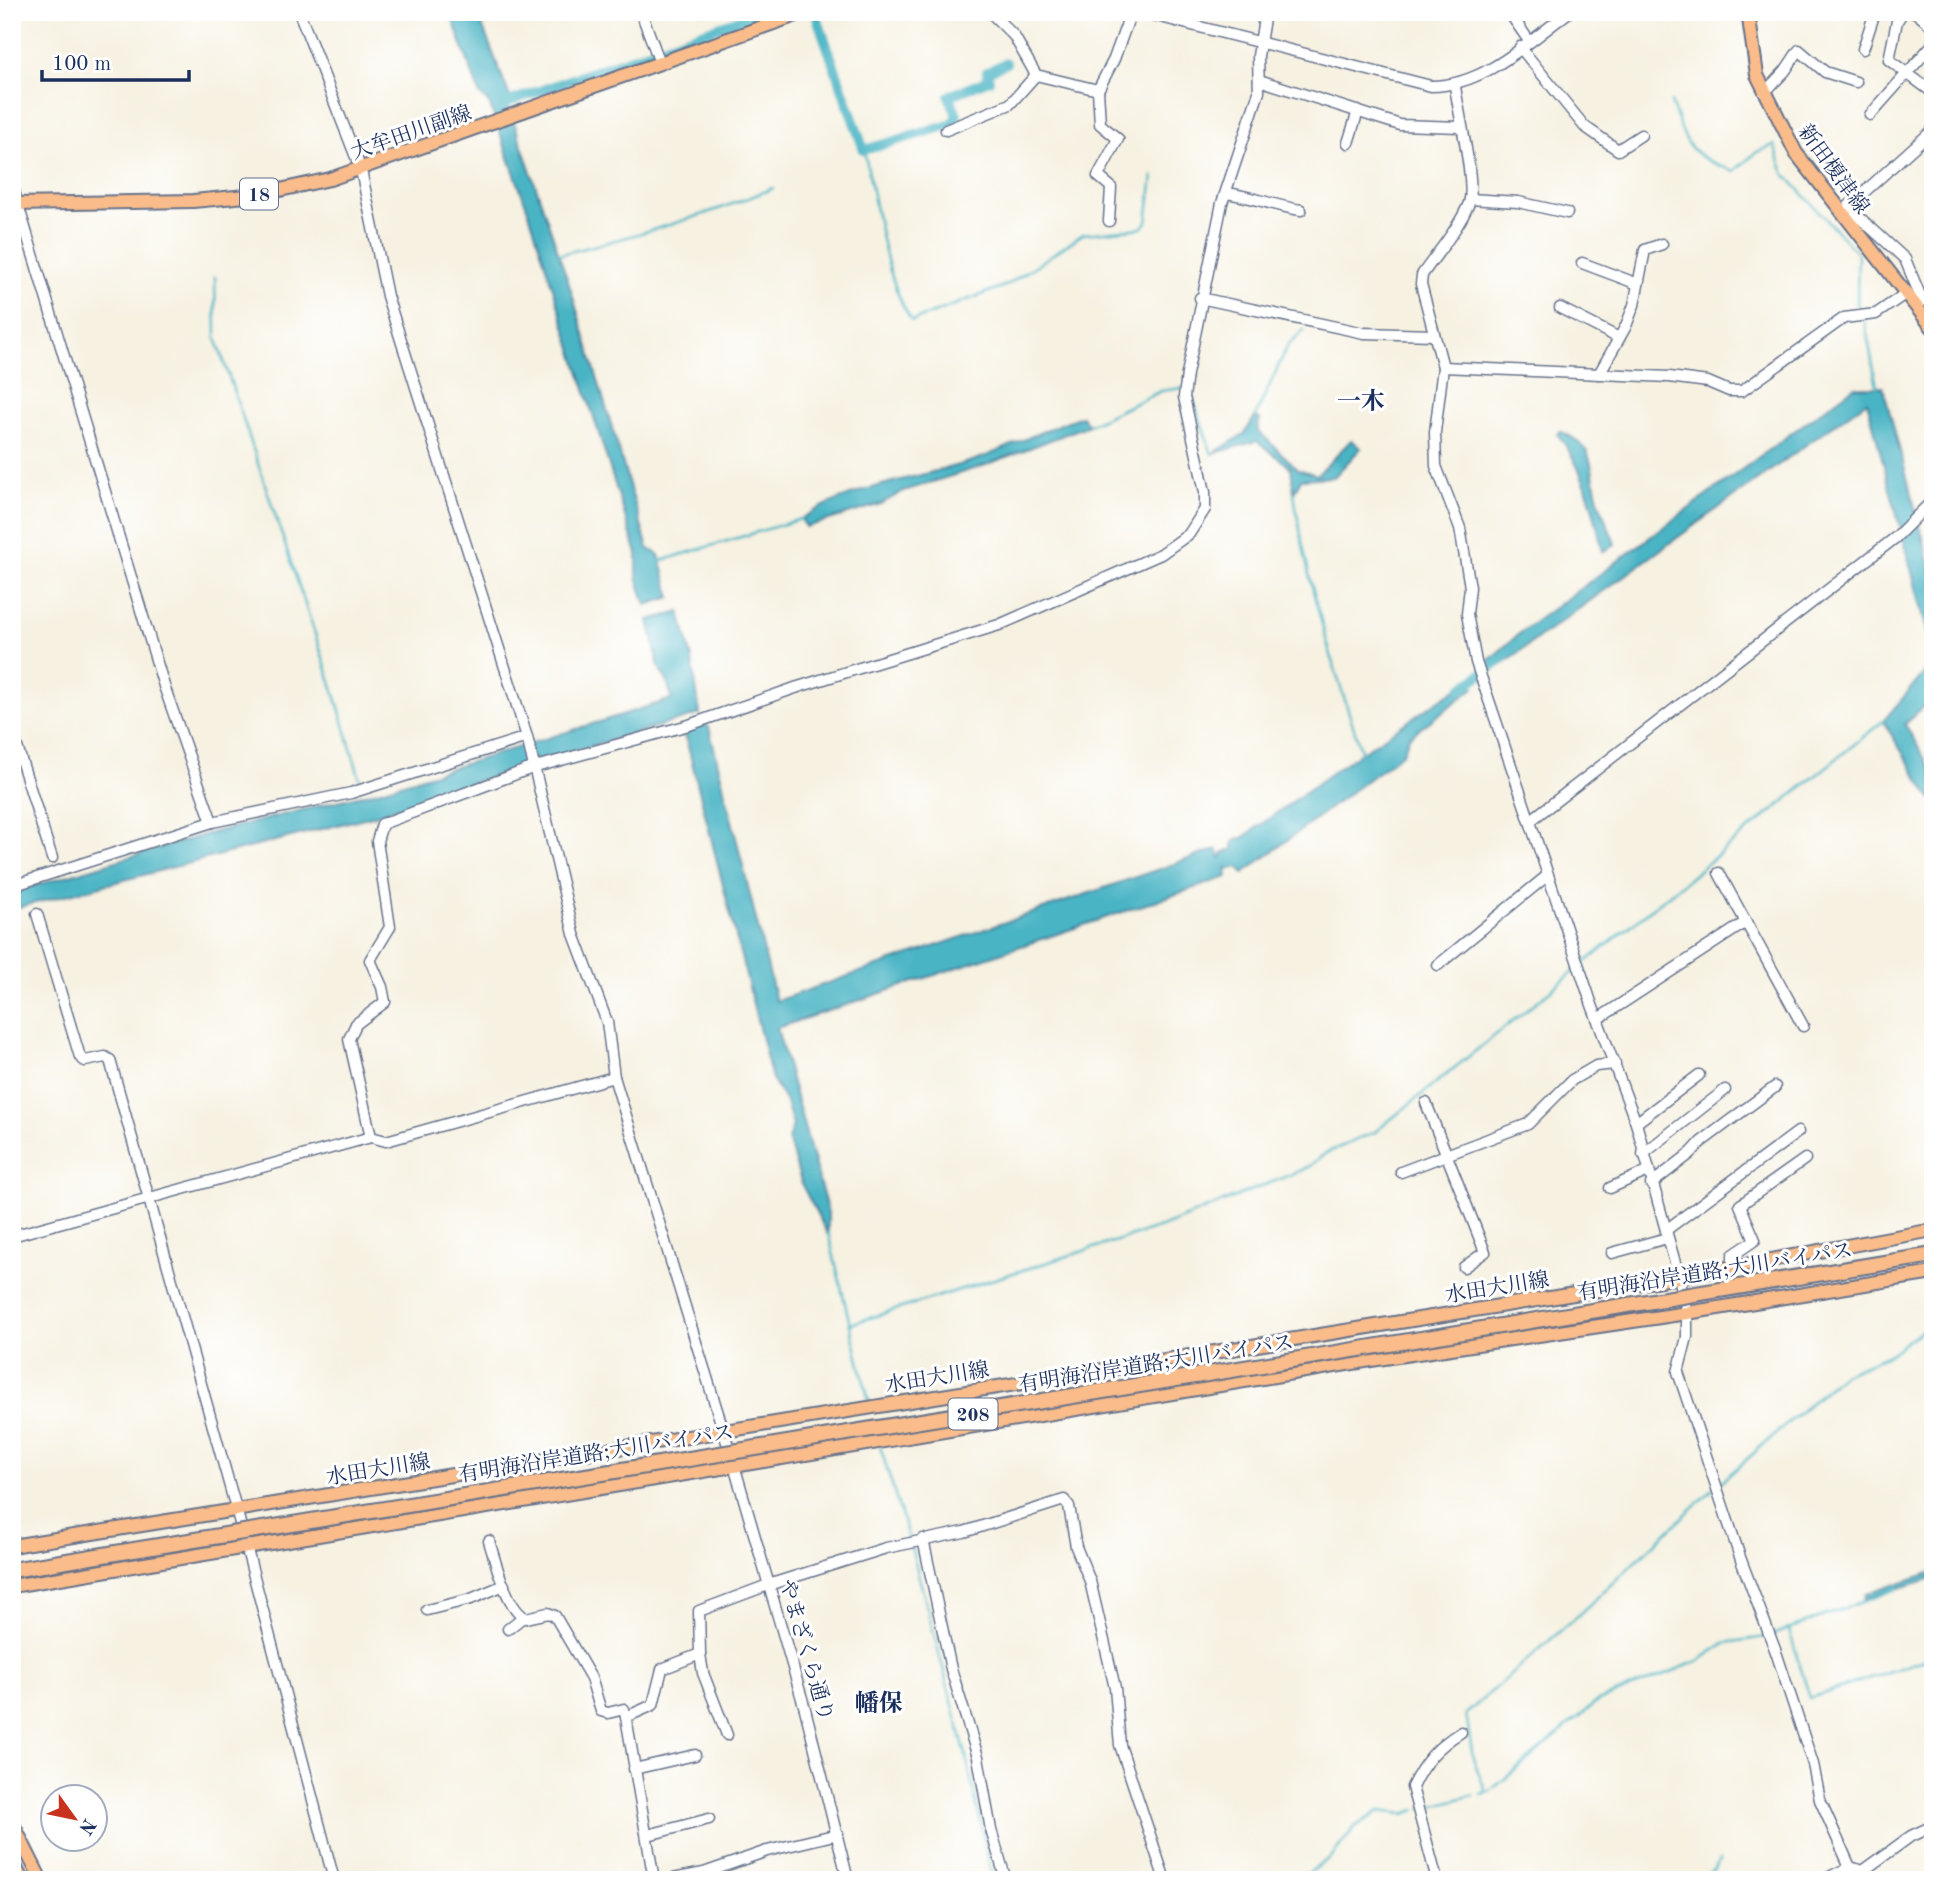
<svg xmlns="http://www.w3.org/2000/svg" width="1945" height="1892" font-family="'Old Standard TT','Noto Serif JP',serif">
<rect width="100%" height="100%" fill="#fff"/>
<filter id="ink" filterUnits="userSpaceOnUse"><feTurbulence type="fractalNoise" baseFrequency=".0143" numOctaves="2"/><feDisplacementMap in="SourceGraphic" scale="14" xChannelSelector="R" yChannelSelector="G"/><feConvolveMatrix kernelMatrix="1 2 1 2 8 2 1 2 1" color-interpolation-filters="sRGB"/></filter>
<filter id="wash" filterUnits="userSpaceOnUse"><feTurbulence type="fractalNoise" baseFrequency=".00686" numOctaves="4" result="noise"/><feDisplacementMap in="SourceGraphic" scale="28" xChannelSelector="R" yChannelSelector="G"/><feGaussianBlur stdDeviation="1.57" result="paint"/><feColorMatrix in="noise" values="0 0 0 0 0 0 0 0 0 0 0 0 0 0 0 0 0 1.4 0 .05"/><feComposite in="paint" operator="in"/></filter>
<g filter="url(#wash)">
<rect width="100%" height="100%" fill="#f6f1e1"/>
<g fill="#48b4c4" stroke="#327291" stroke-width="2">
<polygon points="450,12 477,12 510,97 508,104 571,290 648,548 659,555 671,597 646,605 637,577 637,554 530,216 489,103 480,95"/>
<polygon points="1854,387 1883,387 1933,575 1933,653 1867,401 1494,670 1489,660 1520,633"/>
<path d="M1082 416 1089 425 986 465 904 491 881 504 806 527 801 519C854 484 919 479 978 459 1013 446 1046 428 1082 416Z"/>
<polygon points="1255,417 1260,419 1257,430 1298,469 1317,475 1351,440 1361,448 1334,477 1301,479 1294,493 1291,468 1257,441 1212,454 1244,434"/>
<path d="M1560 431C1599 449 1588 465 1598 498 1602 513 1610 529 1615 544L1603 552C1593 509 1586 471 1558 435Z"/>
<polygon points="680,612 692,658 700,714 540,761 372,816 12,909 12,892 210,833 381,790 672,699 667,681 659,668 649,620"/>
<polygon points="1933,663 1933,697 1905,724 1933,773 1933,802 1883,721"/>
<polygon points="1471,679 1474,688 1409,737 1403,753 1244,873 1238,867 1228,870 1226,867 1227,877 777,1028 828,1213 828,1235 802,1185 788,1139 793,1125 785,1100 772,1079 685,735 688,730 705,724 709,727 776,1001 1217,849 1220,858 1222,857 1222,854 1233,849 1233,843 1238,838 1241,839 1341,766"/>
<polygon points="1933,1572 1933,1578 1864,1599 1866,1594"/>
</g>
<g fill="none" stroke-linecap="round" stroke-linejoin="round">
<g stroke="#48b4c4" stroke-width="2.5">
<path d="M1671 102C1688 148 1687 154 1734 171L1757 152 1774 145 1784 173 1858 254 1857 304 1861 312"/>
<path d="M864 150C875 198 885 283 912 321L1007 285 1083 234 1142 228 1147 222 1153 176"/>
<path d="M557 255C630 237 705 217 773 188"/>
<polyline points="215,277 216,338 334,691 362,786"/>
<polyline points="1864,318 1877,387"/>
<polyline points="1189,388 1212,454"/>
<polyline points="1255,417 1288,345 1304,330"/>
<polyline points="1089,425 1161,391 1183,388"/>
<path d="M1294 493C1306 582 1334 668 1362 753"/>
<polyline points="657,562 801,519"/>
<polyline points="1581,966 1883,721"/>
<polyline points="828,1232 850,1324 1161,1227 1307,1168 1326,1153 1375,1132 1576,970"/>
<polyline points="850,1324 869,1402"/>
<polyline points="880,1446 909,1540"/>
<polyline points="1719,1484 1843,1374 1887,1356 1933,1322"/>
<polyline points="911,1547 965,1751 993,1880"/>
<polyline points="1789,1630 1810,1698 1933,1657"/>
<polyline points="1772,1635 1897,1589"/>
<polyline points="1486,1792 1473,1758 1466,1714 1574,1619 1714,1488"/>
<polyline points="1481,1794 1489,1792 1598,1701 1698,1661 1725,1643 1766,1637"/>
<polyline points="1422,1809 1473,1795"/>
<polyline points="1299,1880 1332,1856 1355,1827 1379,1811 1404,1814 1416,1810"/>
<polyline points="1698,1880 1715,1869 1719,1860"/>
</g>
<g stroke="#48b4c4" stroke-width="10">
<polyline points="815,12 864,150 953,124 957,115 949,96 989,80 987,72 1006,63"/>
<polyline points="500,105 761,12"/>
<polyline points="1461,689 1502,659"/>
</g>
</g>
</g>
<g filter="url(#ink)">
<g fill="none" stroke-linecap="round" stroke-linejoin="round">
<defs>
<g id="minor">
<polyline points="299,12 361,170 387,296 527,737 574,934 607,1022 614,1077 734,1465 805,1709 848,1880"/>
<polyline points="641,12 660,63"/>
<polyline points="990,12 1014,36 1036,75 1098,90 1114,59 1131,12"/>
<path d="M1141 12 1431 86C1484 86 1527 43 1569 12"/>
<polyline points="1509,12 1529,41"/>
<polyline points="1903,12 1897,21 1889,60 1931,91"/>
<polyline points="1915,12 1933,27"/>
<polyline points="1520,47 1584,126 1618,150 1641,135"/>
<polyline points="1863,49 1875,12"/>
<polyline points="1259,80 1400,125 1460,127"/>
<path d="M1455 86C1458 111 1476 184 1469 203 1459 228 1437 253 1422 275L1421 284 1443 367 1435 432 1436 466 1460 528 1470 587 1467 614 1476 662 1592 1005 1636 1123 1679 1277 1687 1313V1337L1678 1372 1741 1560 1776 1652 1813 1764 1820 1800 1850 1867"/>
<polyline points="1098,90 1100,124 1118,139 1098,176 1111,187 1109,221"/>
<polyline points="1764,93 1785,71 1799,50 1825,72 1856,82"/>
<polyline points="1870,115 1933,44"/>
<polyline points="946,130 1010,104 1036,75"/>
<polyline points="1348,143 1358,111"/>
<polyline points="12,185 164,686 212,822"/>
<path d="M1226 193C1254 197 1275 206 1301 210"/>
<polyline points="1470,199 1518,202 1567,213"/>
<polyline points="1848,207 1905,259 1922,300"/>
<polyline points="1841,213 1933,130"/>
<polyline points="1582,263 1638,284"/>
<polyline points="1200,298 1364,333 1433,335"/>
<polyline points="1919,304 1933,292"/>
<polyline points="1560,308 1619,338"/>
<polyline points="1443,367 1669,377 1708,382 1729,391 1742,391 1844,318 1876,314 1905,294"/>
<polyline points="1599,374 1626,326 1634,305 1645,250 1662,244"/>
<polyline points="12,731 52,858"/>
<polyline points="1530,821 1895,538 1933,500"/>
<polyline points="1719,873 1803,1026"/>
<polyline points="12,886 212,822 351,793 527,737"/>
<polyline points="37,914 80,1057 85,1061 105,1057 110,1060 237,1512 334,1880"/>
<polyline points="1438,965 1548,875"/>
<polyline points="1598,1019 1746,922"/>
<polyline points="1426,1103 1485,1252 1464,1267"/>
<polyline points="1636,1123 1699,1075"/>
<polyline points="371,1137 349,1039 356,1024 385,1002 382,987 370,960 390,927 377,841 382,824 532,768 689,725 798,687 999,625 1161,554 1189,534 1205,509 1205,492 1184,397 1187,374 1222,203 1259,92 1258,56 1265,12"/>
<polyline points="1643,1154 1725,1090"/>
<polyline points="1401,1172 1528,1124 1572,1080 1596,1066 1615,1064"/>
<polyline points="1651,1184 1691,1153 1701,1142 1775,1087"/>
<polyline points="1610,1188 1648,1171"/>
<polyline points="1666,1230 1798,1132"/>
<polyline points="12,1236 371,1137 386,1141 614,1077"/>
<polyline points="1612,1253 1667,1238"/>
<polyline points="1733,1265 1733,1255 1755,1240 1740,1205 1805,1159"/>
<polyline points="923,1539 951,1669 978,1757 991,1830 1006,1880"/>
<path d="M489 1541C495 1560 507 1610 526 1618L548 1613 555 1616 591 1678 601 1711 608 1713 624 1709 626 1717"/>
<polyline points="427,1610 471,1599 504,1585"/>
<polyline points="508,1629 523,1617"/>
<polyline points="700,1654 703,1673 727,1735"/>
<polyline points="634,1769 695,1755"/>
<polyline points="648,1835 709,1819"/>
<polyline points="654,1880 626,1717 653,1705 662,1669 700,1654 699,1611 768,1585 886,1548 964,1532 1064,1500 1069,1506 1076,1547 1090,1581 1115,1688 1120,1745 1165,1880"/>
<polyline points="668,1880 704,1873 767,1851 838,1834"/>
<path d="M1437 1880 1412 1787C1424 1762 1437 1747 1461 1732"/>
<polyline points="1823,1880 1850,1867 1863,1871 1911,1836 1933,1826"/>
</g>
<g id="major">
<polyline points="1748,12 1757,75 1796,153 1933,328"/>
<polyline points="12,204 193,201 257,195 330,179 805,12"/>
<polyline points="12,1546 1679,1277 1933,1230"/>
<polyline points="12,1586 1371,1360 1687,1313 1933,1273"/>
<polyline points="12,1822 41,1880"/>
<polyline points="12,1860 22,1880"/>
</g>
</defs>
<use href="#minor" stroke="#68738c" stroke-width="13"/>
<use href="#major" stroke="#68738c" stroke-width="16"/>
<use href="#minor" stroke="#fff" stroke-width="10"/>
<use href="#major" stroke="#f9bc8a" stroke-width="12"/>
<defs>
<polyline id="highway-bridge" points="12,1570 1933,1255"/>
</defs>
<use href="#highway-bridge" stroke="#68738c" stroke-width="18" stroke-linecap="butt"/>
<use href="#highway-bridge" stroke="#f9bc8a" stroke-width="14"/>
</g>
</g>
<g text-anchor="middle" stroke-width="6" stroke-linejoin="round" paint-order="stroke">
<g fill="#fff" stroke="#5f6d8e" stroke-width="2">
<rect x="240" y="178.5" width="38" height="31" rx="5"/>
<rect x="948.5" y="1398.5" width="49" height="31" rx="5"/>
</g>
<g font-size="19" font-weight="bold" fill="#1b2f5e">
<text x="259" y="201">18</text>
<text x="973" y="1421">208</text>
</g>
<g font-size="21" fill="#1b2f5e" stroke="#fff">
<text transform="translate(411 132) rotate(-19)" y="7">大牟田川副線</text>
<text transform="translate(1834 169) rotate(54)" y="7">新田榎津線</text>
<text transform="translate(1715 1271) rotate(-9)" y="7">有明海沿岸道路;大川バイパス</text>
<text transform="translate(1497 1287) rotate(-9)" y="7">水田大川線</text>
<text transform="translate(1156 1363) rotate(-9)" y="7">有明海沿岸道路;大川バイパス</text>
<text transform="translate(937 1377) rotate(-9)" y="7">水田大川線</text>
<text transform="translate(596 1453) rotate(-9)" y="7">有明海沿岸道路;大川バイパス</text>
<text transform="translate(378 1469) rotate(-9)" y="7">水田大川線</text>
<text transform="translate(807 1650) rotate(74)" y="7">やまざくら通り</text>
</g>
<g font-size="24" font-weight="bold" fill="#1b2f5e" stroke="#fff">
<text x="1361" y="409">一木</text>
<text x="879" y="1711">幡保</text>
</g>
</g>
<rect width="1945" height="1892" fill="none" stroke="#fff" stroke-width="42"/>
<g transform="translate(74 1818) rotate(123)"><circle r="33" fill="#ffffff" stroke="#a4acbf" stroke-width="2"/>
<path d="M0-5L12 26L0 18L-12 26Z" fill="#c8321e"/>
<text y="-10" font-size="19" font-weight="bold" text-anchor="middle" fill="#1b2f5e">N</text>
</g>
<path d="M42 70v10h147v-10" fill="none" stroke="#1b2f5e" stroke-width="3.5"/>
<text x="52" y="70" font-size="21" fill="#1b2f5e" stroke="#ffffff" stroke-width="5" paint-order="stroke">100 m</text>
</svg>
